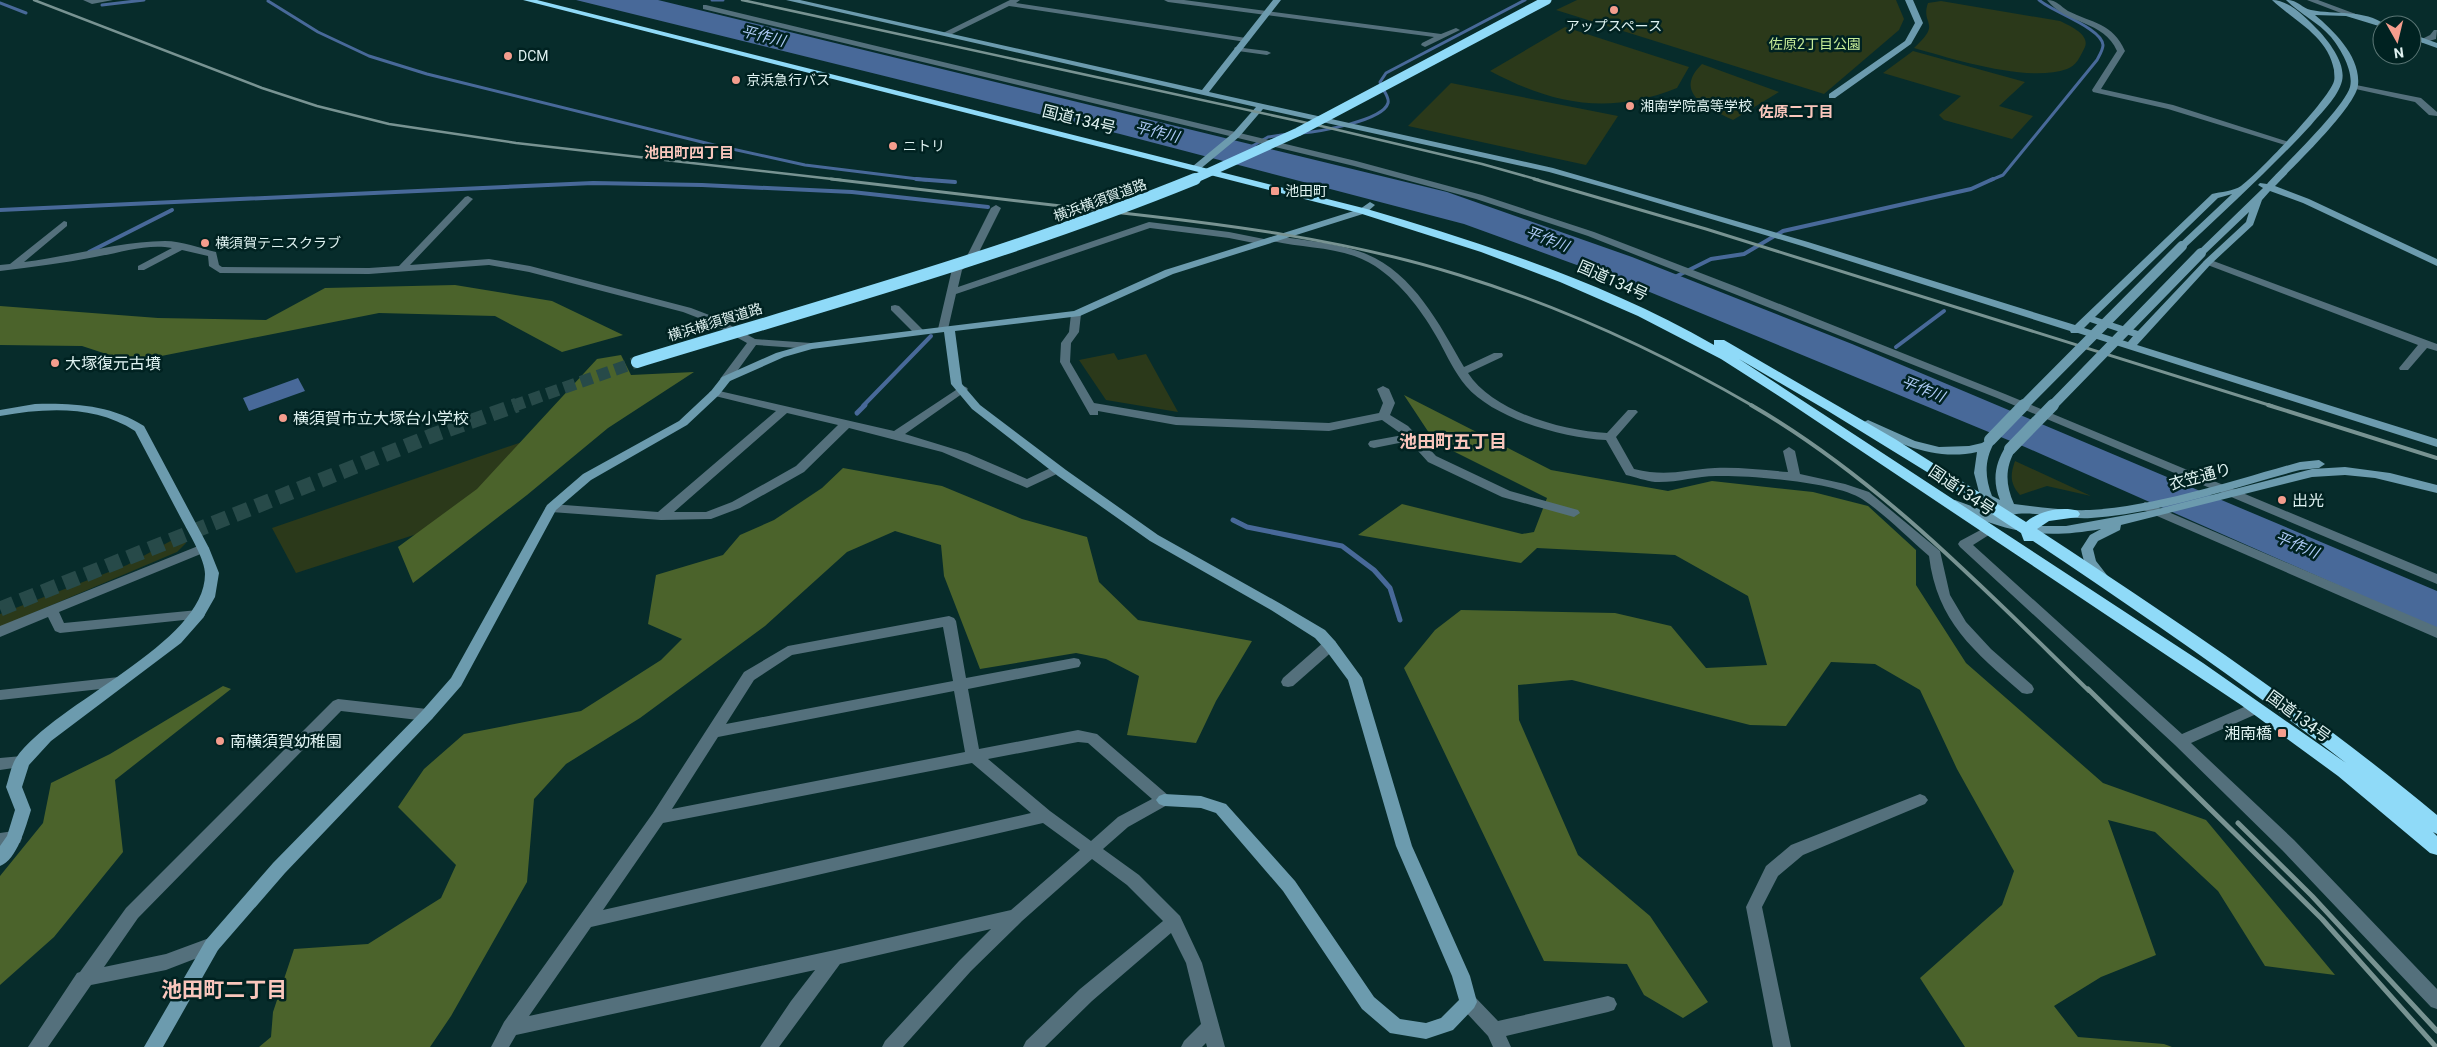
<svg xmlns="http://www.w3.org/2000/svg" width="2437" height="1047" font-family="Roboto,'Noto Sans JP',sans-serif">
<rect width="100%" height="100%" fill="#072c2b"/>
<g fill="#2b391a">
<polygon points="1577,0 1896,0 1904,19 1899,30 1824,94 1556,10"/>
<path d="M1941 1 2060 21C2070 26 2092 35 2084 49 2080 57 2076 66 2067 69 2028 83 1953 59 1914 48 1943 22 1920 25 1928 3Z"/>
<path d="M1565 27 1689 67 1677 88C1609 115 1554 105 1490 71Z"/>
<polygon points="1913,51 2025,82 1999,106 2033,116 2012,139 1944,120 1939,115 1961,96 1883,73"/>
<path d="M1702 64 1779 92 1733 120C1708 108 1672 93 1702 64Z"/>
<polygon points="1451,83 1618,116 1586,165 1408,126"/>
<polygon points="1114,353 1118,360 1146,354 1178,412 1106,400 1079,360"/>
<polygon points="583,421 445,525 296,573 272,528"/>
<path d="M2015 461 2091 496 2047 486 2020 495C2010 484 2010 475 2015 461Z"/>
<polygon points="182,537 186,543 177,552 0,627 0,614 127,565 176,538"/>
</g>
<g fill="#4b632b">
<polygon points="455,285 552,301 623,335 562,352 495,316 379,313 131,362 82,346 0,345 0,306 158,318 266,320 325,288"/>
<polygon points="621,355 631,375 694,372 608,428 527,495 413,583 398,547 477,489 597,359"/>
<polygon points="1404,395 1551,470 1668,491 1712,481 1813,492 1868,506 1916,550 1916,585 1966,663 2103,783 2206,820 2335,975 2265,966 2218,891 2155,832 2108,820 2156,955 2101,977 2054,1006 2078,1037 2164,1044 2172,1047 1965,1047 1920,978 2002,905 2014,871 1957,769 1920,690 1875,664 1831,662 1786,726 1750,725 1572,680 1518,685 1519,720 1578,855 1650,916 1708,1002 1683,1018 1644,995 1627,964 1544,961 1404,668 1435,630 1461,610 1615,613 1671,626 1706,668 1767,665 1748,596 1675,555 1537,548 1521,563 1358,535 1402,504 1522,534 1534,532 1547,498 1435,442"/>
<polygon points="843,468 942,486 1022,519 1087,537 1099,582 1138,620 1252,641 1216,701 1196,743 1127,735 1139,676 1106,659 1076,653 980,669 944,576 941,545 895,531 847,552 765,626 640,718 566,764 534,799 527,882 451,1016 430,1047 259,1047 271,1037 273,1012 294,949 368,944 441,898 456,865 398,807 424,769 464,734 581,711 661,660 682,639 648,624 656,575 723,555 740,535 774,520 822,488"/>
<polygon points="223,686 231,689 115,780 123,852 54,937 0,985 0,876 43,823 51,783 110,754"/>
</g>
<g fill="#486999">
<polygon points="576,0 658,0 1447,192 1632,257 1852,344 2437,591 2437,629 2025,447 1640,288 1464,224 1120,134"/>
<polygon points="298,378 305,391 249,411 243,398"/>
</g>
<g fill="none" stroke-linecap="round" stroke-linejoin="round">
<g stroke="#486999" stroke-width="3">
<polyline points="712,0 723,0"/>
<polyline points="268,1 318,32 369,56 427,74 714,145 805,165 926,180"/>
<polyline points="0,3 26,13"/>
<polyline points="102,5 144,0"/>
<path d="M1301 133C1317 132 1383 121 1388 103 1390 96 1381 89 1380 82L1386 73 1525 0"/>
<polyline points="1249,148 1268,137 1288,134"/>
<path d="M1991 180 2003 175 2097 60C2099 56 2103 50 2103 45 2102 28 2052 12 2039 0"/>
</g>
<g stroke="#486999" stroke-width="4">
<polyline points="916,179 955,182"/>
<polyline points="0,210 593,183 702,185 852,192 988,207"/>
<polyline points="89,252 172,210"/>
<polyline points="1673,278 1711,259 1744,254 1783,231 1971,189 1993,179"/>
<polyline points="1896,347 1944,311"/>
<polyline points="863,406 931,336"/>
</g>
<g stroke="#486999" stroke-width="5">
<polyline points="857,413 865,405"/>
<polyline points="1233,520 1247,527 1342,546 1374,570 1390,588 1400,620"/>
</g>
<polyline stroke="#274a49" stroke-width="12" stroke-dasharray="12 6" stroke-linecap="butt" points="513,406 637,362"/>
<polyline stroke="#274a49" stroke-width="15" stroke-dasharray="15 8" stroke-linecap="butt" points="0,609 436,434 517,405"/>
<g fill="#54707c" fill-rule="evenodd">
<polygon points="83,0 113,0 92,4"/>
<polygon points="1010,0 1020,0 1016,3 1246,38 1250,40 1246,42 1009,6 948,36 941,34"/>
<polygon points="1164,0 1184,0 1441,34 1456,28 1460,30 1425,47 1421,45 1422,43 1434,37 1168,2"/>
<path d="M2047 0C2057 0 2060 6 2068 11 2092 23 2113 23 2125 51L2101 89 2173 105 2292 143 2285 145 2168 109 2093 92 2092 90 2117 51C2104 20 2066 25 2047 0Z"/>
<polygon points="2307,0 2318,0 2361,16 2354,18"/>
<polygon points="706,5 1356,161 1482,195 1594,232 1737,287 2005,394 2437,574 2437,584 1997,398 1588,236 1476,199 1354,166 703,9 703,5"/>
<polygon points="2434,30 2437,30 2436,39 2422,43 2422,39 2430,35"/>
<polygon points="1235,47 1267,51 1271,53 1267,55 1238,51 1234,49"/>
<polygon points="2351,84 2421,98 2437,112 2437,116 2429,115 2415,102 2351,88"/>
<path d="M468 196 473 199 471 201 410 265 489 259 530 266 691 308 717 318 755 339 811 343 816 346 811 349 756 345 730 381 726 382 720 379 747 343 709 322 683 312 529 272 489 265 369 274 220 273 209 266 208 256 182 250 144 270H138V266L172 248C148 243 119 253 95 257 64 263 32 267 0 271V265L10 264 64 221 67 222V226L24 262C68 257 121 241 165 241 182 241 199 248 216 252L219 265 222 267 369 268 399 266 465 197Z"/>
<polygon points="996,205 1001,208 975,260 962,270 958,287 1149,222 1229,232 1264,239 1269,242 1264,245 1229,238 1150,228 956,294 948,329 943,332 939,331 938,329 952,269 966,258 991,208"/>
<path d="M1275 236C1303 240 1331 242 1358 251 1411 268 1438 322 1464 367L1494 353H1502L1503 355 1502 357 1468 373C1493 412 1563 431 1607 433L1628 410H1636L1638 412 1636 414 1616 437 1634 469C1667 477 1683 470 1715 468 1739 467 1764 470 1788 472L1783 451 1789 447 1795 451 1800 474 1845 484 1869 492 1940 551 1950 595 1966 622 1991 649 2032 685 2034 689 2032 693 2027 694 2022 693C1974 651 1937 622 1929 556 1907 537 1886 515 1862 499 1837 482 1748 475 1716 476 1696 476 1676 483 1655 482 1646 481 1635 477 1626 475L1606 440C1564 438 1494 419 1466 386 1455 373 1447 356 1439 341 1423 312 1402 284 1375 266 1344 246 1306 249 1272 241V237Z"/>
<polygon points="2208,259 2437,344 2437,351 2427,348 2408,370 2400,370 2399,368 2418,345 2205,264 2203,262"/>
<polygon points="895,305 899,306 923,330 923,334 915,334 891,310 891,306"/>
<polygon points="1076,311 1081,314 1079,332 1071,343 1070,362 1094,403 1176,417 1329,423 1379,413 1383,403 1377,389 1383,386 1389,389 1395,403 1390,415 1408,426 1436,456 1510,491 1578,510 1580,513 1574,517 1502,497 1428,462 1409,441 1374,448 1370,447 1368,444 1370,441 1403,435 1382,420 1329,431 1176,425 1098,411 1098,415 1090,415 1060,362 1061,343 1069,332 1071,314"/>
<path d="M962 386 966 387 968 389 966 391 905 434 967 453 1027 479 1057 465 1063 469 1061 472 1027 488 942 452 849 428 804 472 740 508 711 519 661 520 551 512 545 508 551 504 658 512 776 411 711 395 709 393 711 391 715 390 894 431ZM787 413 838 425 796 466 732 502 706 512H674Z"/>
<polygon points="2145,502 2437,627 2437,638 2141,509 2139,506"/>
<polygon points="1988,526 1992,527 1994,530 1992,533 1973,545 2182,734 2251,704 2256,702 2261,704 2263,708 2261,712 2191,743 2294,840 2437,989 2437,1009 2431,1007 2282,850 2175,745 1960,547 1958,544 1960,541"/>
<polygon points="203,544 209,548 208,551 59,612 64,623 198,610 203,612 205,615 203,618 60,633 55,631 48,617 0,637 0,626"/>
<path d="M949 616 954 618 956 621 966 678 1074 658 1079 659 1081 663 1079 667 1074 668 968 689 979 749 1078 730 1097 734 1169 796 1172 800 1169 804 1128 827 1103 849 1139 875 1180 916 1202 963 1225 1047H1207L1206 1043 1202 1047H1181L1184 1041 1201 1024 1186 963 1171 933 1092 1001 1045 1047H1023L1026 1041 1080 989 1163 921 1127 885 1092 859 1022 921 971 971 903 1047H882L885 1041 959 961 991 929 840 964 779 1047H760L791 1001 815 970 516 1035 509 1047H491L504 1022 653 813 744 672 788 646ZM943 627 953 681 726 724 754 680 792 655ZM954 691 965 752 672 809 718 737ZM1078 742 1088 743 1152 799 1118 817 1091 841 1050 811 988 759ZM972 763 1031 813 603 910 663 823ZM1043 823 1080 850 1011 910 835 950 529 1016 591 927Z"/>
<polygon points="1330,640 1335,641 1337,645 1335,649 1293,686 1288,687 1283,686 1281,682 1283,678 1325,641"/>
<polygon points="119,677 124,678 126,682 124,686 119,687 0,700 0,690"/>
<polygon points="338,699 427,709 432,711 434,715 432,719 427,721 341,711 138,918 104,967 166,954 212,937 218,940 220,945 218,950 166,970 91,985 48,1047 28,1047 77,973 80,972 126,908 333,701"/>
<polygon points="22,756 27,758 29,762 27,766 0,770 0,758"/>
<polygon points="1920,794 1925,796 1928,800 1925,804 1803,855 1778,876 1762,907 1791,1047 1773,1047 1746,907 1766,866 1791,845"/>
<polygon points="14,831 20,833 22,838 20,843 0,847 0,833"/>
<polygon points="1468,994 1474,996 1498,1021 1608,996 1614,998 1617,1004 1614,1010 1608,1012 1506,1036 1511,1047 1493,1047 1488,1036 1462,1008 1459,1002 1462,996"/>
</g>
<g fill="#6c9bae" fill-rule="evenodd">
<path d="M786 0H800L1202 90 1273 0H1281L1209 92 1553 168 1808 242 2075 325 2212 194C2220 192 2234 191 2241 186 2257 175 2330 98 2334 81 2335 78 2334 73 2334 70 2328 36 2294 21 2272 0 2290 0 2307 19 2319 31 2330 43 2346 64 2342 81 2338 97 2321 113 2311 125 2271 168 2228 208 2185 248H2179V244L2232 194 2218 198 2095 317 2138 331 2205 260 2246 222 2249 212 2204 255H2198L2196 253 2263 188 2258 185 2260 183 2267 184C2285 164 2344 108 2350 87 2354 71 2340 48 2331 37 2318 22 2300 14 2286 0 2299 0 2301 8 2311 10 2335 15 2364 9 2386 25H2382V27L2346 16 2315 15C2334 31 2361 57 2358 85 2356 107 2292 168 2275 186L2309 199 2437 259V266L2303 203 2270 191 2262 200 2253 225 2211 264 2137 345 2437 439V447L2078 333H2071L2070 331 1802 246 1617 191 1549 172 1263 109 1239 137 1199 170H1193V166L1233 133 1256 107ZM2090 322 2132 336H2133L2128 342 2084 328Z"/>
<polygon points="1905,0 1913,0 1923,23 1911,44 1835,98 1829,98 1829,94 1905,41 1915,23"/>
<polygon points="2412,34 2437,43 2437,48 2412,39"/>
<polygon points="1370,202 1375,205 1366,213 1173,274 1080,316 955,331 962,384 980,405 1066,470 1158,535 1281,604 1325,630 1335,641 1362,678 1412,846 1470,976 1477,1002 1474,1008 1453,1030 1426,1039 1390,1033 1362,1009 1283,891 1216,813 1201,808 1164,806 1159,804 1156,800 1159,796 1164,794 1201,796 1226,804 1295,881 1374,997 1400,1019 1426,1023 1441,1018 1459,1000 1452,976 1396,846 1348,680 1325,649 1315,638 1271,610 1150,541 1058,476 972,409 951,384 944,332 812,349 784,357 730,381 719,395 687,425 591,480 556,510 461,686 432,719 285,873 218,950 163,1047 144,1047 206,940 273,863 422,711 451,678 547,505 583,474 679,421 711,391 722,377 776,353 811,343 1074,311 1165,270 1360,209"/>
<path d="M35 404C73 403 111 405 144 426L209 548 219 573 215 597 203 618 181 643 51 741 29 765 22 787 31 810C26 826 17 860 0 866V846L7 836 15 810 6 787C9 778 11 766 16 758 55 702 205 644 205 574 205 560 190 535 183 522 167 492 151 461 135 431 95 405 46 408 0 416V410Z"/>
<path d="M1868 420 1915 441 1939 447 1969 446 1982 443 1988 439 1992 440 1994 443C1984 461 1985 478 1992 496L2000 500C1992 481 1995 463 2006 446H2014L2016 449C2005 467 2005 484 2014 504 2039 507 2065 511 2090 510 2159 506 2234 480 2300 462L2319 460 2325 464 2319 468 2300 470C2232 488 2162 513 2091 518 2068 520 2031 510 2012 515L2008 514 2005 510 1986 506 1976 499 1980 496 1974 473 1977 452C1937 461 1900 445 1864 426L1862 424 1864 422Z"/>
<path d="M2345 467 2390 473 2437 485V493L2375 478 2345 475 2312 477 2121 525 2120 530 2098 541 2093 549 2096 561 2110 579 2103 584C2090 580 2083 561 2081 549L2090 535 2101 529C2040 540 2007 532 1951 507L1949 504 1955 500 2017 523 2039 526H2066L2154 510 2312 469Z"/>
</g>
<path fill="#8fdaf8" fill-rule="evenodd" d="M523 0H537L1367 209C1486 244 1606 283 1714 345V340H1724L1895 439 2026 522C2039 511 2062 506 2078 511L2080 514 2078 517 2049 521 2037 529C2174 619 2311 710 2437 815V834L2433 832 2437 836V855L2430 853 2338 776 2241 705 1785 400 1721 359 1638 316 1560 282 1481 252 1359 213ZM1739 359 1828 411 1940 480 2021 533 2024 541H2033C2139 612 2245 684 2346 763L2203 663Z"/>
<g stroke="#789392" stroke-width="2.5">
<polyline points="34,0 262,88 317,106 389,124 516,143 841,180"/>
<polyline points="742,0 1321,126 1482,164 1539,180"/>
</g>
<g stroke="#789392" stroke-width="3">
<path d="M831 179C922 190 1013 200 1104 211 1224 224 1343 239 1459 275 1563 307 1660 352 1753 406"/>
<polyline points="1534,179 1706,229 2272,406"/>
</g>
<g stroke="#789392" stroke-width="4">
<path d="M1751 405C1879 479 1984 589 2089 691"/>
<polyline points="2268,405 2437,458"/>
</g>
<g stroke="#789392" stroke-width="5">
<polyline points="2088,689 2322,919 2436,1047"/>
<polyline points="2238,823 2312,896 2437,1031"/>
</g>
<g stroke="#6c9bae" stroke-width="10">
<polyline points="2023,406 2182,246"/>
<polyline points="2052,406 2201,253"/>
</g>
<g stroke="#6c9bae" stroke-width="12">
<polyline points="1990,440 2024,405"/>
<polyline points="2010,449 2053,405"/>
</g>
<polyline stroke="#8fdaf8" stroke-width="9" points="1192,180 1298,132 1547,0"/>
<path stroke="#8fdaf8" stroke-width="12" d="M637 362C824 305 1013 253 1195 179"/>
</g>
<g fill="#f49d8d" stroke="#002221" stroke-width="2">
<circle cx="1614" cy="10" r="5"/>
<circle cx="508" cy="56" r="5"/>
<circle cx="736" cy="80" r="5"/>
<circle cx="1630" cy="106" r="5"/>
<circle cx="893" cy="146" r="5"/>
<rect x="1270" y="186" width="10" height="10" rx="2.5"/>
<circle cx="205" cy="243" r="5"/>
<circle cx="55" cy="363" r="5"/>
<circle cx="283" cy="418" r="5"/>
<circle cx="2282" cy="500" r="5"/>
<rect x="2277" y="728" width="10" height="10" rx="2.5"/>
<circle cx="220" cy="741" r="5"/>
</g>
<g text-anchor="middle" stroke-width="5" stroke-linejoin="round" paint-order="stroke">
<g font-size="14" fill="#dff2f1" stroke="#002221" text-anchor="start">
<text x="1614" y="31" text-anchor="middle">アップスペース</text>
<text x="518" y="61">DCM</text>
<text x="746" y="85">京浜急行バス</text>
<text x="1640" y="111">湘南学院高等学校</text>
<text x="903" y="151">ニトリ</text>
<text x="1285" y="196">池田町</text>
<text x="215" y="248">横須賀テニスクラブ</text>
</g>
<g font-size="14" fill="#c6ec98" stroke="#002221">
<text x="1815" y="49">佐原2丁目公園</text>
</g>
<g font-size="14" fill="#dff2f1" stroke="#002221">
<text transform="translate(1100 200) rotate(-20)" y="5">横浜横須賀道路</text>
<text transform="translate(715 322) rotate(-17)" y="5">横浜横須賀道路</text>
</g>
<g font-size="15" font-style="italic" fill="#aecbf7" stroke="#002221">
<text transform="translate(763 36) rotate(14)" y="5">平作川</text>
<text transform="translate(1157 132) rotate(14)" y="5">平作川</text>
<text transform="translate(1547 239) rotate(21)" y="5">平作川</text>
<text transform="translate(1923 389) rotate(22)" y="5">平作川</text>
<text transform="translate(2297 545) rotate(23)" y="5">平作川</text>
</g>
<g font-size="15" font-weight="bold" fill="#f9c6bc" stroke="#002221">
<text x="1796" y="117">佐原二丁目</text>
<text x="689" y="158">池田町四丁目</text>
</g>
<g font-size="16" fill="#dff2f1" stroke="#002221">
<text transform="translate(1079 119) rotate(14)" y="6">国道134号</text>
<text transform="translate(1613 280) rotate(24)" y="6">国道134号</text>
<text transform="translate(2200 476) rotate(-15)" y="6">衣笠通り</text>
<text transform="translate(1962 490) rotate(34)" y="6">国道134号</text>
<text transform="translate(2299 716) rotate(36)" y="6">国道134号</text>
</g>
<g font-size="16" fill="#dff2f1" stroke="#002221" text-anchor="start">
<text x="65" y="369">大塚復元古墳</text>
<text x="293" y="424">横須賀市立大塚台小学校</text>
<text x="2292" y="506">出光</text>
<text x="2272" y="739" text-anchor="end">湘南橋</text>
<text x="230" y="747">南横須賀幼稚園</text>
</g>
<g font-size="18" font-weight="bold" fill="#f9c6bc" stroke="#002221">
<text x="1453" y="448">池田町五丁目</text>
</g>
<g font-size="21" font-weight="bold" fill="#f9c6bc" stroke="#002221">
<text x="224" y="997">池田町二丁目</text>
</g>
</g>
<g transform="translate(2397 40) rotate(172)"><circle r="24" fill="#002221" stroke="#597574"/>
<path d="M0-4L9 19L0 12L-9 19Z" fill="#f49d8d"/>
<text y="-8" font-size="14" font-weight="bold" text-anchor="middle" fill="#dff2f1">N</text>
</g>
</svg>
